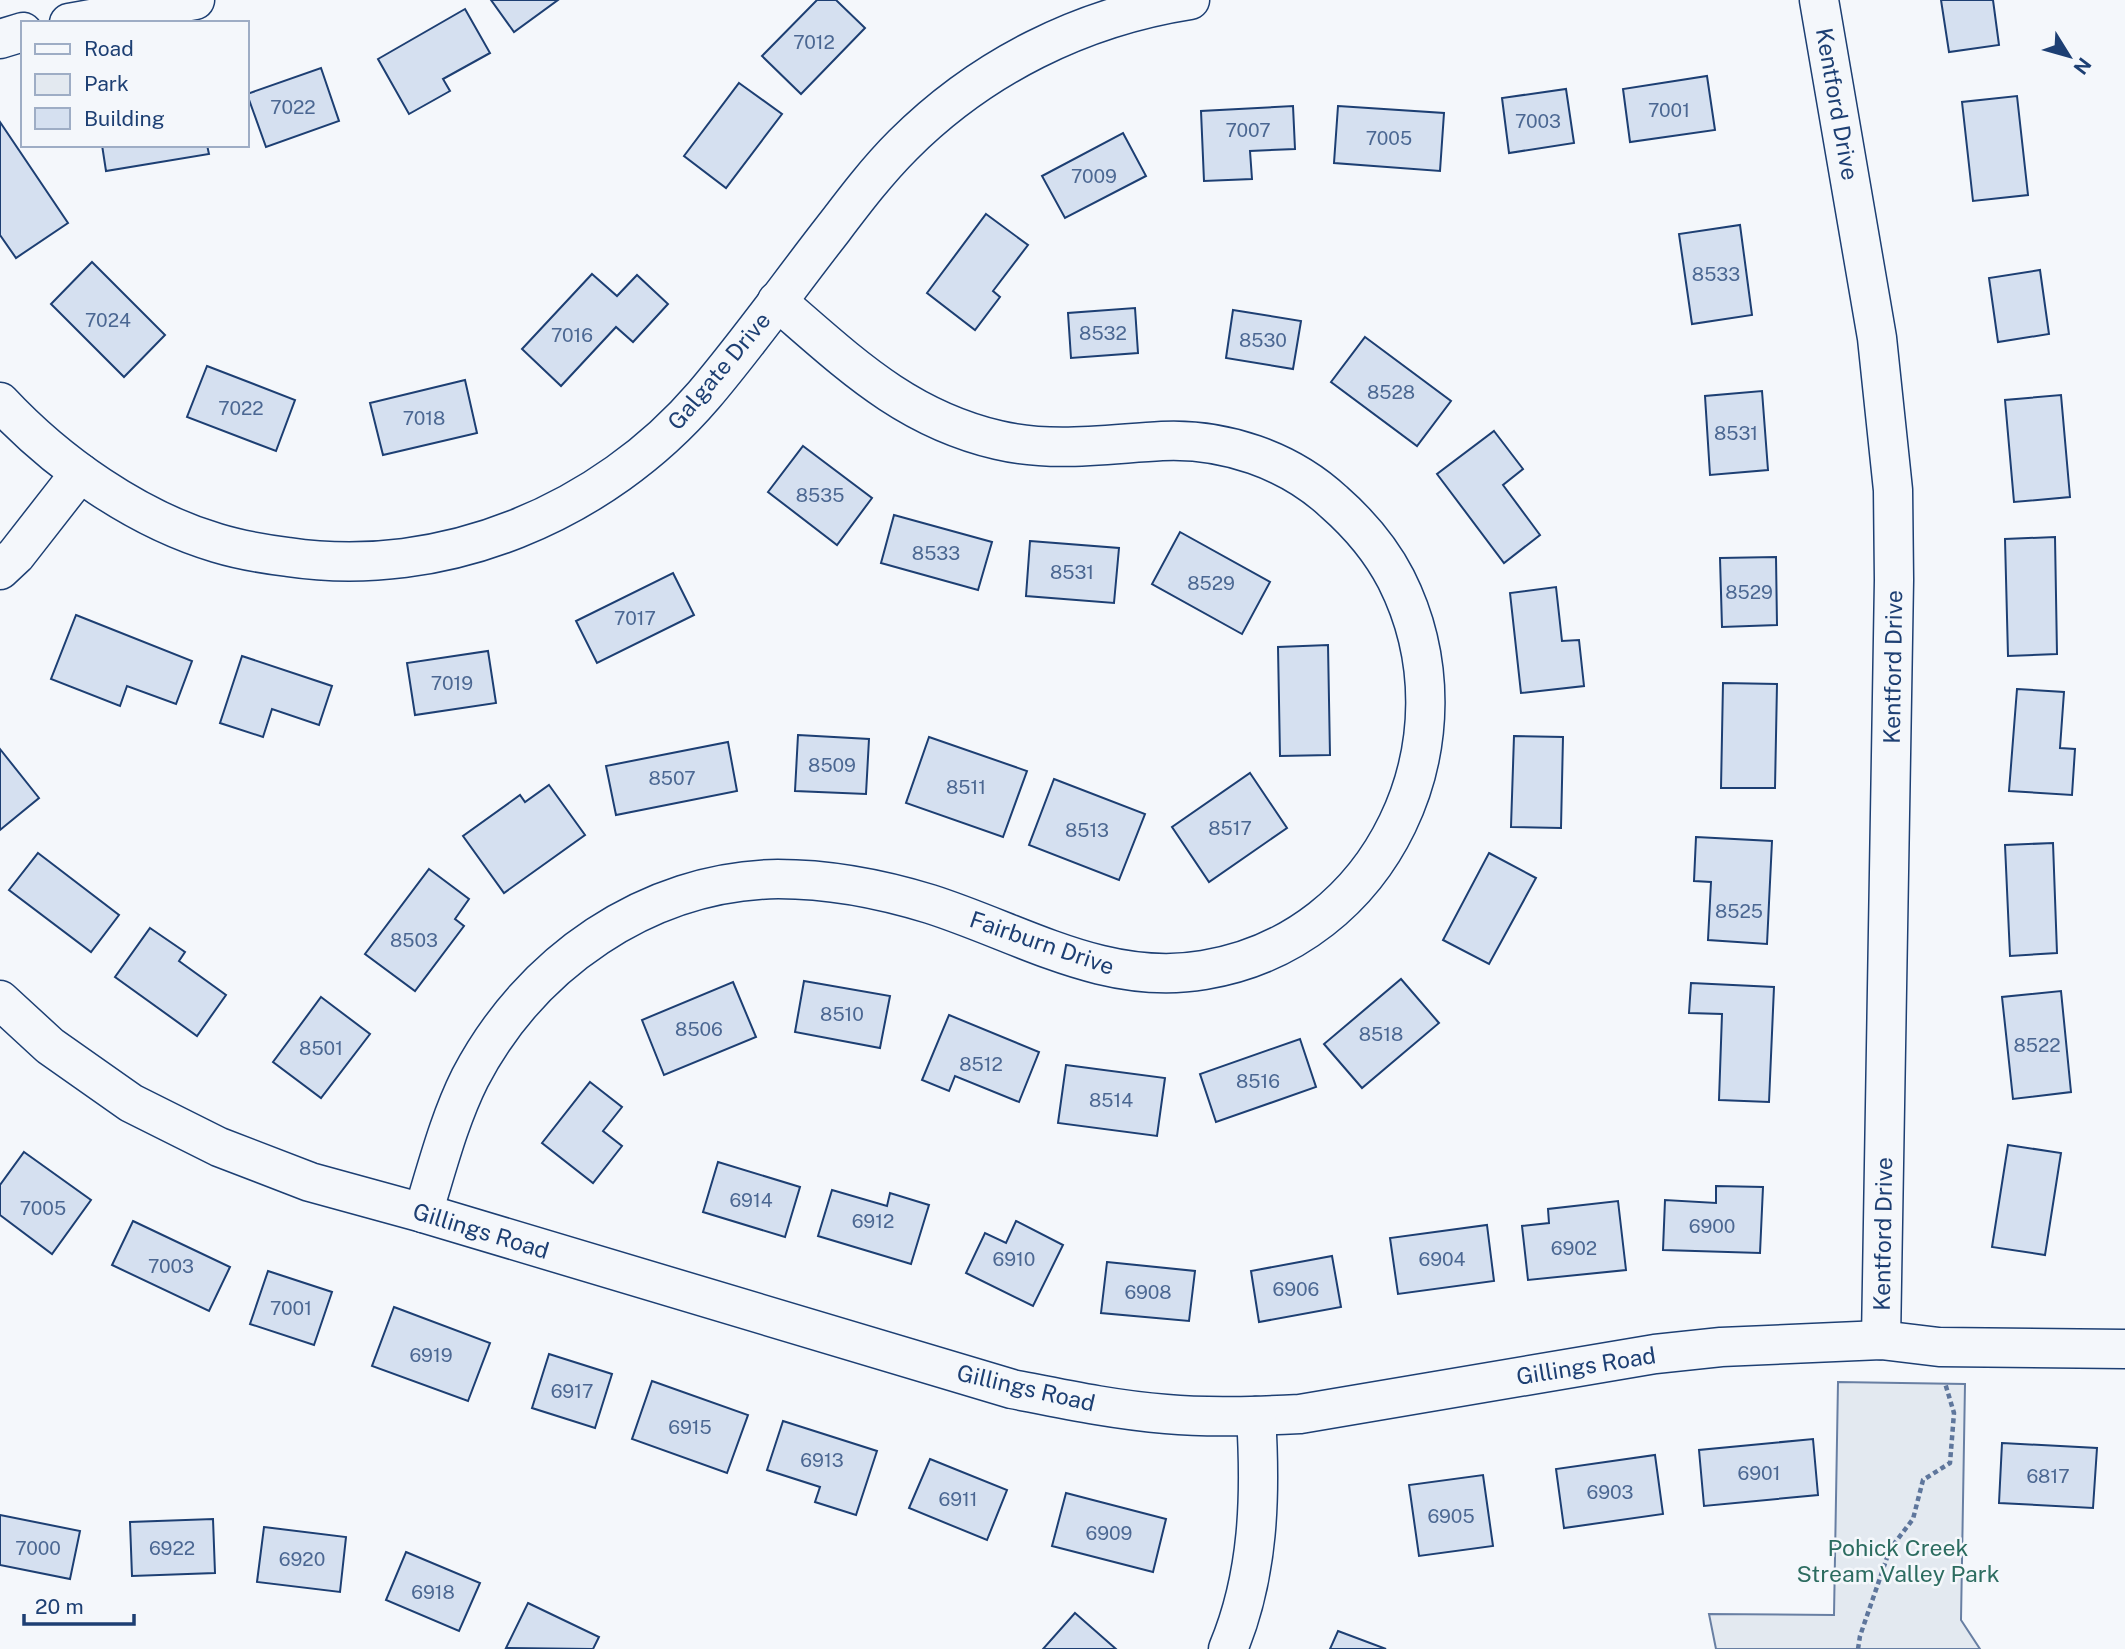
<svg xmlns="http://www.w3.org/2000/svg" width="2125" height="1649" font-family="'Public Sans',sans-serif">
<rect width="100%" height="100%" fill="#f4f7fb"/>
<polygon fill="#e3e9f0" stroke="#687fa3" stroke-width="2" points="1838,1382 1965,1384 1961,1620 1980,1649 1716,1649 1709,1614 1834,1615"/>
<g fill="#d5e0f0" stroke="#1d3f73" stroke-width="2">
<polygon points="491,0 558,0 514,32"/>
<polygon points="817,0 836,0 865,28 801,94 762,56"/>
<polygon points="1941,0 1993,0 1999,45 1949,52"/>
<polygon points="465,9 490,53 443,79 450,91 409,114 378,59"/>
<polygon points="321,68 339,121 266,147 247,94"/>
<polygon points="1707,76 1715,130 1630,142 1623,89"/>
<polygon points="739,83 782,114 726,188 684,156"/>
<polygon points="1566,89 1574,143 1509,153 1502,98"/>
<polygon points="2017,96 2028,195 1973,201 1962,102"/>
<polygon points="1293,106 1295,149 1250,151 1252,179 1204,181 1201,111"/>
<polygon points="1338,106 1444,113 1440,171 1334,163"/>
<polygon points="0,122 68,223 16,258 0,235"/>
<polygon points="1123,133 1146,176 1065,218 1042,176"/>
<polygon points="102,145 207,145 209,154 106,171"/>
<polygon points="986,214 1028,245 993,291 1000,297 975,330 927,293"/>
<polygon points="1740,225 1752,315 1692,324 1679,234"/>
<polygon points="92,262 165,335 124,377 51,304"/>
<polygon points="2040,270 2049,334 1998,342 1989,278"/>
<polygon points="592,274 617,296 637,275 668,304 633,342 616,327 561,386 522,349"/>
<polygon points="1135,308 1138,353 1071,358 1068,313"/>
<polygon points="1233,310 1301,321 1293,369 1226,358"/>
<polygon points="1365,337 1451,401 1417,446 1331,382"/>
<polygon points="207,366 295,400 276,451 187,417"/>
<polygon points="465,380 477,433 383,455 370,403"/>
<polygon points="1762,391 1768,470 1710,475 1705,396"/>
<polygon points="2061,395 2070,497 2014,502 2005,400"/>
<polygon points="1494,431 1523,469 1503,485 1540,535 1504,563 1437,474"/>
<polygon points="803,446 872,498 837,545 768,492"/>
<polygon points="894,515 992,542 978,590 881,563"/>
<polygon points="1180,532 1270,582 1242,634 1152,584"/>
<polygon points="2055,537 2057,654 2008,656 2005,539"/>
<polygon points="1030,541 1119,548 1114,603 1026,596"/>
<polygon points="1776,557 1777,625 1722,627 1720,558"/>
<polygon points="673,573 694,615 597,663 576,621"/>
<polygon points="1556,587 1562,641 1579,640 1584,686 1521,693 1510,593"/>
<polygon points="76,615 192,661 176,704 127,686 120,706 51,679"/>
<polygon points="1328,645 1330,755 1280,756 1278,647"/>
<polygon points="488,651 496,703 415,715 407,663"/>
<polygon points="242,656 332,686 319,725 272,709 263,737 220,723"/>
<polygon points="1723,683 1777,684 1775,788 1721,788"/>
<polygon points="2017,689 2064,692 2060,748 2075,749 2072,795 2009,791"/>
<polygon points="798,735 869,739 866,794 795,791"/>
<polygon points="1514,736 1563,737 1561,828 1511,827"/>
<polygon points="929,737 1027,771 1003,837 906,803"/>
<polygon points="728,742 737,791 616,815 606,766"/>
<polygon points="0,749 39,798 0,830"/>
<polygon points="1250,773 1287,828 1209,882 1172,827"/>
<polygon points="1054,779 1145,814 1119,880 1029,845"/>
<polygon points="549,785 585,835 504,893 463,836 520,795 525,802"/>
<polygon points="1696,837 1772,841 1767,944 1708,940 1711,882 1694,881"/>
<polygon points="2053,843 2057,953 2010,956 2005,845"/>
<polygon points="38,853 119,915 91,952 9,890"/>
<polygon points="1489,853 1536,878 1489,964 1443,940"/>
<polygon points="429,869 469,899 455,919 464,926 415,991 365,954"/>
<polygon points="150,928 185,952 179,961 226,995 197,1036 115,977"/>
<polygon points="1401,979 1439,1023 1362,1088 1324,1044"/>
<polygon points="804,981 890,996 880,1048 795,1032"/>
<polygon points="733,982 756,1037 664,1075 642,1020"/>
<polygon points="1691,983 1774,987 1769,1102 1719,1100 1722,1014 1689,1013"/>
<polygon points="2061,991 2071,1092 2013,1099 2002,997"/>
<polygon points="321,997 370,1034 321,1098 273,1062"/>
<polygon points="949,1015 1039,1052 1019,1102 955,1076 949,1091 922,1080"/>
<polygon points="1300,1039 1316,1087 1216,1122 1200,1074"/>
<polygon points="1066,1065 1165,1078 1157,1136 1058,1123"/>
<polygon points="590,1082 622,1107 603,1131 622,1146 593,1183 542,1143"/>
<polygon points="2008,1145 2061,1153 2045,1255 1992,1247"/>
<polygon points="24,1152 91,1200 52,1254 0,1215 0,1185"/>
<polygon points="718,1162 800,1187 785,1237 703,1212"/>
<polygon points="1716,1186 1763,1187 1760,1253 1663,1250 1665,1200 1716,1203"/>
<polygon points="832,1190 887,1206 890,1193 929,1205 911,1264 818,1236"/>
<polygon points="1618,1201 1626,1270 1528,1280 1522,1226 1549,1223 1548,1209"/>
<polygon points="133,1221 230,1267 209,1311 112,1265"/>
<polygon points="1016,1221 1063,1245 1033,1306 966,1273 985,1233 1006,1243"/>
<polygon points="1487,1225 1494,1281 1398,1294 1390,1238"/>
<polygon points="1332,1256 1341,1307 1259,1322 1251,1271"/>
<polygon points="1107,1262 1195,1271 1189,1321 1101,1313"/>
<polygon points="268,1271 332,1292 314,1345 250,1324"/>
<polygon points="394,1307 490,1343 468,1401 372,1366"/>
<polygon points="549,1354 612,1374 595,1428 532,1408"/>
<polygon points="652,1381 748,1415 727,1473 632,1439"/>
<polygon points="783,1421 877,1451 856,1515 815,1502 820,1487 767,1470"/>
<polygon points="1813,1439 1818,1495 1704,1506 1699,1450"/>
<polygon points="2002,1443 2097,1448 2093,1508 1999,1503"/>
<polygon points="1655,1455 1663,1514 1564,1528 1556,1469"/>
<polygon points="930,1459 1007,1490 987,1540 909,1508"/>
<polygon points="1483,1475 1493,1546 1419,1556 1409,1485"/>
<polygon points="1066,1493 1166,1519 1153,1572 1052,1546"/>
<polygon points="0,1515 80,1531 70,1579 0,1565"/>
<polygon points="213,1519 215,1573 132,1576 130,1522"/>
<polygon points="264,1527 346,1537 340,1592 257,1582"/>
<polygon points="406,1552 480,1583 459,1631 386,1600"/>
<polygon points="528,1603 599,1637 593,1649 506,1648"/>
<polygon points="1075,1613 1116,1649 1043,1649"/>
<polygon points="1338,1631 1386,1649 1330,1649"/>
</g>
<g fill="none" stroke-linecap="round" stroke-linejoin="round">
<defs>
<g id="minor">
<polyline points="1819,0 1877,338 1893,490 1894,580 1881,1340"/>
<polyline points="69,23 195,0"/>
<polyline points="0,39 23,32"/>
<path d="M0 402C57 463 136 519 217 543 240 550 264 554 288 557 443 580 603 513 704 395 749 342 790 284 833 229 855 200 877 171 903 145 981 67 1081 17 1190 0"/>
<polyline points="0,570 16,555 80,473"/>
<path d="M0 1000 50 1046 131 1103 219 1147 310 1182 423 1213 1012 1389C1063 1399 1114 1410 1166 1414 1210 1418 1256 1416 1300 1414L1655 1354 1721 1347 1881 1340 1939 1347 2125 1349"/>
<path d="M423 1213C437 1168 449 1120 470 1078 530 963 647 881 778 879 830 879 881 889 930 904 1021 933 1105 987 1204 970 1383 941 1477 739 1396 579 1381 550 1359 524 1334 502 1289 460 1224 438 1162 441 1107 444 1053 453 998 440 904 418 848 362 777 301"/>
<path d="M1228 1649C1259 1575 1261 1496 1256 1416"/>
</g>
</defs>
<use href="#minor" stroke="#1d3f73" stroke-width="41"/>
<polyline stroke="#5e769c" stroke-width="4.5" stroke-dasharray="5 3.5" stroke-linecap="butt" points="1858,1649 1860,1636 1890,1549 1913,1519 1923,1480 1950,1463 1954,1413 1945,1383"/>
<use href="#minor" stroke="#f4f7fb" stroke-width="38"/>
</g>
<g text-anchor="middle" stroke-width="5" stroke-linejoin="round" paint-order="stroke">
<g font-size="19" fill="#4b6792">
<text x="814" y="49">7012</text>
<text x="293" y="114">7022</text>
<text x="1669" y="117">7001</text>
<text x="1538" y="128">7003</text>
<text x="1248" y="137">7007</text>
<text x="1389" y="145">7005</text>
<text x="1094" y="183">7009</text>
<text x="1716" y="281">8533</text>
<text x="108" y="327">7024</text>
<text x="1103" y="340">8532</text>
<text x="572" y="342">7016</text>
<text x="1263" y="347">8530</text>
<text x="1391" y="399">8528</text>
<text x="241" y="415">7022</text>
<text x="424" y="425">7018</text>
<text x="1736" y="440">8531</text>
<text x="820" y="502">8535</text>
<text x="936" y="560">8533</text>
<text x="1072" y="579">8531</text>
<text x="1211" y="590">8529</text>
<text x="1749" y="599">8529</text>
<text x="635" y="625">7017</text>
<text x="452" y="690">7019</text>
<text x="832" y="772">8509</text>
<text x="672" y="785">8507</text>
<text x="966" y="794">8511</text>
<text x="1230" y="835">8517</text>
<text x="1087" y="837">8513</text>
<text x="1739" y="918">8525</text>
<text x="414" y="947">8503</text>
<text x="842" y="1021">8510</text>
<text x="699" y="1036">8506</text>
<text x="1381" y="1041">8518</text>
<text x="2037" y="1052">8522</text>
<text x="321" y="1055">8501</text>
<text x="981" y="1071">8512</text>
<text x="1258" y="1088">8516</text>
<text x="1111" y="1107">8514</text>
<text x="751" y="1207">6914</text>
<text x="43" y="1215">7005</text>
<text x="873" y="1228">6912</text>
<text x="1712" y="1233">6900</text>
<text x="1574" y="1255">6902</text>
<text x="1014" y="1266">6910</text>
<text x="1442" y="1266">6904</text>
<text x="171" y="1273">7003</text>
<text x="1296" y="1296">6906</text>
<text x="1148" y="1299">6908</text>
<text x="291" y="1315">7001</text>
<text x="431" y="1362">6919</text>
<text x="572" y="1398">6917</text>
<text x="690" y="1434">6915</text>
<text x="822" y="1467">6913</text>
<text x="1759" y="1480">6901</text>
<text x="2048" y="1483">6817</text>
<text x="1610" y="1499">6903</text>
<text x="958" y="1506">6911</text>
<text x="1451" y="1523">6905</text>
<text x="1109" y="1540">6909</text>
<text x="38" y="1555">7000</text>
<text x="172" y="1555">6922</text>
<text x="302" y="1566">6920</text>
<text x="433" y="1599">6918</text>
</g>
<g font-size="23" fill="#1d3f73" stroke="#f4f7fb">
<text transform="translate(1837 104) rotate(80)" y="8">Kentford Drive</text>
<text transform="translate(719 371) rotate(-50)" y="8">Galgate Drive</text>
<text transform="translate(1893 667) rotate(-89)" y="8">Kentford Drive</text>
<text transform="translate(1042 943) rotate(19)" y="8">Fairburn Drive</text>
<text transform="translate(481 1231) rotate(17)" y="8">Gillings Road</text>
<text transform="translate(1883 1234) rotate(-89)" y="8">Kentford Drive</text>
<text transform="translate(1586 1366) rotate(-9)" y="8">Gillings Road</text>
<text transform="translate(1026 1388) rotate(13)" y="8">Gillings Road</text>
</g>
<g font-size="23" fill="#2c6c60" stroke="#f4f7fb">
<text x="1898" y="1556">Pohick Creek<tspan x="1898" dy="26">Stream Valley Park</tspan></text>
</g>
</g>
<rect x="21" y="21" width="228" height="126" fill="#f4f7fb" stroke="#9eadc5" stroke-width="2"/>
<rect x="35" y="44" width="35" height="10" fill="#f4f7fb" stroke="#9eadc5" stroke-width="2"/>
<text x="84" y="56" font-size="21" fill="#1d3f73">Road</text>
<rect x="35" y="74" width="35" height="21" fill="#e3e9f0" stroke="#9eadc5" stroke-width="2"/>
<text x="84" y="91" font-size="21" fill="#1d3f73">Park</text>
<rect x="35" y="108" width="35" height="21" fill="#d5e0f0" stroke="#9eadc5" stroke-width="2"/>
<text x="84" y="126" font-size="21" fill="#1d3f73">Building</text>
<g transform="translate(2069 56) rotate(127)" stroke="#f4f7fb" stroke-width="5" paint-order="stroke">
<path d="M0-5L12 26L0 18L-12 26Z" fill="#1d3f73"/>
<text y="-10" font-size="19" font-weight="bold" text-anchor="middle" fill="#1d3f73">N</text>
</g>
<path d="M24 1614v10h110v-10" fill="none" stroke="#1d3f73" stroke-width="3.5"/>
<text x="35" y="1614" font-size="21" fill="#1d3f73" stroke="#f4f7fb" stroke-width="5" paint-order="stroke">20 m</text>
</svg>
